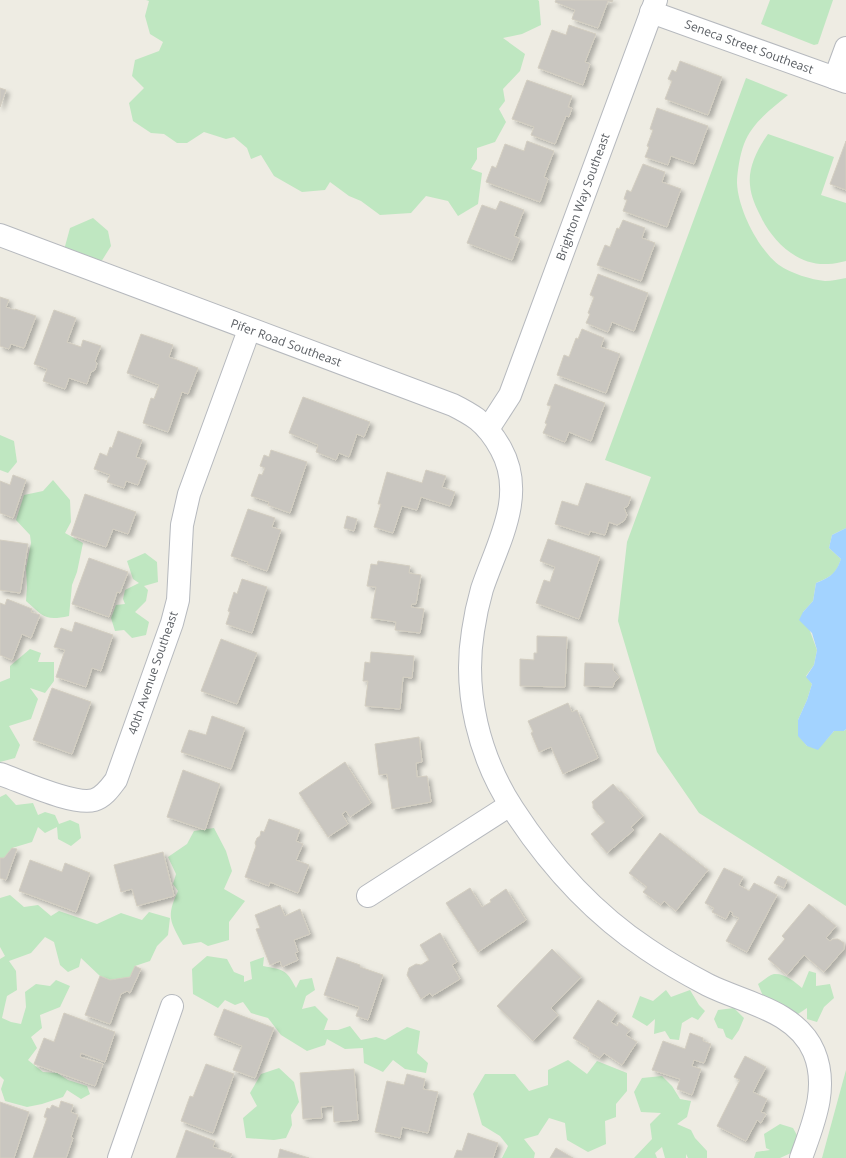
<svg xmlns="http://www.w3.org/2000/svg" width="846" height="1158" font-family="'Open Sans',sans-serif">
<defs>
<filter id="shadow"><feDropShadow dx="3.5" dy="3.5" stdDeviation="2" flood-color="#0004"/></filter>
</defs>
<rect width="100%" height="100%" fill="#eeece3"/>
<g fill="#bfe7c1">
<polygon points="146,0 538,0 539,1 541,25 522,34 503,38 525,54 520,71 503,89 505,101 499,109 506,122 495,142 477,148 477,159 471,169 482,173 478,204 458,216 448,201 426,196 411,213 380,215 361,201 349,196 330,182 325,190 302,192 274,176 261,155 251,159 247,148 234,137 226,139 204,132 187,143 177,143 164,134 151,133 133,121 129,103 144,88 132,76 135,60 159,51 163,42 150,34 145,16 149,1"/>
<polygon points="770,0 833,0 818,44 814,45 761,24"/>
<path d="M746 78 788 95C771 109 752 123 744 144 740 154 737 173 737 183 738 209 758 249 779 265 790 273 812 280 825 281 832 281 839 279 846 278V528L832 535 829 548 841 559C835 576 831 576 816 583L813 601 803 612 817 650 814 665 806 676 812 684 807 700 798 720V735L807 746 826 740 834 731H844L846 729V906L699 813 657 752 618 621 627 542 651 477 605 460Z"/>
<path d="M768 134 834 157 821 195 846 203V261C840 262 834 264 828 264 798 266 773 242 761 217 756 207 751 197 750 185 748 167 758 148 768 134Z"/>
<polygon points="93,218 108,231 111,246 101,262 64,250 70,228"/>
<polygon points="0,435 14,441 17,462 8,473 0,470"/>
<path d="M53 480 70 500 71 522 65 533 83 543 77 572 72 585 69 616C45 621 44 617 26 601L27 587 26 569 31 543 30 535 16 520 24 495 43 491Z"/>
<polygon points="145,553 157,562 158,582 144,586 148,590 146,601 135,612 149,622 146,635 132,638 124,630 115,631 111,618 116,605 125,604 123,599 125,590 139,583 133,579 127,561"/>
<polygon points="30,649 41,653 38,662 54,662 54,681 45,693 30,688 38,699 31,719 9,726 20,745 15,758 0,762 0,682 10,678 10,666"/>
<polygon points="6,794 16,805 33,803 38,815 45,812 55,815 59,824 70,820 79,824 81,838 71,846 58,839 57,827 45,833 38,827 32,842 12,848 4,858 0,858 0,797"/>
<path d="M214 828 226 851 232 871 224 889 245 901 229 922V940L208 946 201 942 183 945C170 921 166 917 178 891L173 884 176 874 168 857 187 844 194 831Z"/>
<polygon points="10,895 24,907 38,905 51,916 59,911 97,924 121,913 142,920 149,912 170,918 168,935 157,946 150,961 135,966 130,977 110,980 100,976 81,958 79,967 68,972 60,965 54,942 45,937 31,953 9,961 16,971 17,990 7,996 2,1018 11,1022 21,1024 26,1007 25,992 36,984 50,986 56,980 70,986 60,1007 40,1015 42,1028 31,1037 37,1048 28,1060 43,1072 57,1073 68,1080 87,1086 90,1094 81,1099 67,1090 63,1097 42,1104 27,1107 5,1101 1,1089 4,1080 0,1076 0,959 5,956 0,947 0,898"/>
<path d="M207 956 227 959 234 972 244 976V982L252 979 250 962 264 957 263 966C284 970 286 969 296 988L300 980 312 978 315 990 306 996 302 1009 315 1006 328 1019 324 1030H338L350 1026 361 1040 376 1037 385 1040 407 1027 420 1031 417 1053 428 1063 426 1073 405 1069 393 1060 383 1072 364 1063 363 1048 345 1049 327 1039 325 1045 307 1051 281 1035 268 1018 251 1013 243 1002 235 1005 225 1000 218 1008 193 994 192 969Z"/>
<path d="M809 971 816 973V986L830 984 834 998 824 1007 817 1022 807 1019V1008L795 1016 763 996 758 984C763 981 769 975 774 974 785 973 795 982 802 988Z"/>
<polygon points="666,990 671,997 690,990 699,1005 705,1011 698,1020 692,1017 682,1023 679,1040 670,1039 665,1031 654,1034 655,1019 647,1026 632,1017 640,996 653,1001"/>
<polygon points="734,1008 744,1018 739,1030 732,1040 726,1037 723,1029 718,1028 714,1019 718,1010"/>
<polygon points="568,1060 587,1074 597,1061 627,1073 627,1091 616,1104 616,1117 605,1121 606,1144 588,1152 567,1140 565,1123 549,1118 538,1135 524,1139 535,1153 534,1158 502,1158 508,1146 500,1136 482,1125 473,1094 485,1074 515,1074 529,1091 548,1085 548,1070"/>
<polygon points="279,1068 294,1082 299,1102 291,1115 292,1125 286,1138 274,1140 246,1138 243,1118 257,1106 250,1093 261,1074"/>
<polygon points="846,1070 846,1158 822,1158"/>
<polygon points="662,1076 672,1086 680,1099 691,1101 687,1117 677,1124 691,1130 695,1138 707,1151 707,1158 688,1158 686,1154 686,1158 665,1158 662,1147 655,1153 657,1158 634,1158 652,1139 650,1124 661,1113 641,1112 634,1092 642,1078"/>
<polygon points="780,1124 793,1128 798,1137 791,1153 780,1158 754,1158 756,1152 770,1150 766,1148 764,1134"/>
</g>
<path fill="#a3d3ff" d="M846 528V729L844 731H834L818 750 807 746 798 736V720L807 700 812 684 806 677 814 665 817 650 812 633 799 620 803 612 813 601 816 583C830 577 835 575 841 559L829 548 832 535Z"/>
<g fill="#c9c6c0" stroke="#d3cec1" filter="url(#shadow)">
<polygon points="556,0 613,0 612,2 608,1 598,28 572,19 575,10 555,2"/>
<polygon points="569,25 596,34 585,62 590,64 583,85 538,68 552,30 566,35"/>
<polygon points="680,61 722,77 708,115 665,99 672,81 668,79 672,70 676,72"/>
<polygon points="527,80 572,96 568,107 572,108 569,117 566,116 555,144 531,135 534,127 512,119"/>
<polygon points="0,88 6,90 0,107"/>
<polygon points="657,108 708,126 694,164 671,156 668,165 645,157 649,147 647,146 653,130 650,129"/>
<polygon points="527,141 554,151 544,177 548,179 540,202 486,182 492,166 496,168 505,144 524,151"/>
<polygon points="846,141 846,190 830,184"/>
<polygon points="643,164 665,172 662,182 681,189 667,227 623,211 627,200 624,199 627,190 631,192"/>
<polygon points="500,201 524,210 514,236 520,239 512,260 467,243 482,205 496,210"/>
<polygon points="623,220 645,228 642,238 655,243 641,281 597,265 605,245 610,247 617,228 619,229"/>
<polygon points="598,274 648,293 634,331 612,322 608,332 586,323 590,314 588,313 594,297 590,295"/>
<polygon points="0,297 9,300 6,307 15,310 15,309 36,316 24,348 11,344 9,349 0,346"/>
<polygon points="54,310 76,318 67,342 81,347 83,340 101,346 95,361 97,363 95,370 91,372 87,384 69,378 65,389 43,381 47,369 34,364"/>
<polygon points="582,329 604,338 601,347 620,354 606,393 557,375 564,355 569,357 576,338 578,339"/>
<polygon points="141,334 173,345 169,357 198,368 188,394 182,392 168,432 143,423 151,398 154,399 159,385 127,373"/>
<polygon points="555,384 605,403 591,441 569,432 565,442 543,433 547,424 545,423 551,406 547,405"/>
<polygon points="303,397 370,422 364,437 357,434 349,457 339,453 336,460 316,452 318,445 289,433"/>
<polygon points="118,431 142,440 136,457 147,461 138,485 126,481 124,488 107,482 110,475 94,469 100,453 107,456 110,447 112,448"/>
<polygon points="271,450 307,462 290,513 268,505 269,502 251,496 259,474 262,475 265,468 260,466 264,455 269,457"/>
<polygon points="426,470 446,476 442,487 455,492 450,506 421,497 417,510 402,506 393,533 374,527 381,504 378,504 387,472 422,483"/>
<polygon points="13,475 26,480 13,518 0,513 0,481 10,485"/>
<polygon points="586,483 631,497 628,506 624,508 627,515 624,521 617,525 609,522 605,535 590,531 589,535 555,524 562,501 578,506"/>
<polygon points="85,494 136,512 128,534 113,529 106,547 71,535"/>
<polygon points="248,509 275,518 272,527 281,530 267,571 247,564 248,562 231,556"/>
<polygon points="347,516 357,519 354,531 344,528"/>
<polygon points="548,539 600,557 579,619 536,603 544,580 550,582 555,567 540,561"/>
<polygon points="0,540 28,544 20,593 0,590"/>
<polygon points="89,558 128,572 120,593 117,592 109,617 72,604"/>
<polygon points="378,561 410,566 409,573 421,575 416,604 412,604 411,607 424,609 420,633 395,630 396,622 371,618 376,587 367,586 371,564 377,565"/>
<polygon points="242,579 267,587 252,633 226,624 230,612 228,611 234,592 237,594"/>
<polygon points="7,599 32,609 31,612 40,615 31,638 22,634 12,660 0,655 0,603 5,605"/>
<polygon points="75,622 113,635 101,671 92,668 86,687 56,677 65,650 54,647 61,628 72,632"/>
<polygon points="537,636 567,637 565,687 520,686 520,659 534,660 534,653 537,653"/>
<polygon points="221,639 257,653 237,704 201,691"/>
<polygon points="371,652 414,656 412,678 403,677 400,709 365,706 368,681 363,681 365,662 370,663"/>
<polygon points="585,663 613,664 613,670 620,677 614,683 613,687 584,686"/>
<polygon points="52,688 91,702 72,754 33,740"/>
<polygon points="568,703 572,712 577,710 598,758 563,774 551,747 539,752 531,733 533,732 528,721"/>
<polygon points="212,716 245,728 231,769 181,752 189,730 206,735"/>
<polygon points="419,737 422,762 416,763 417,777 427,776 431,802 392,809 387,774 379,775 375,744"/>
<polygon points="345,762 371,803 350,817 346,811 342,814 348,824 328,837 299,793"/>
<polygon points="183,770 220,784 205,830 167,817"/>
<polygon points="613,784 620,792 621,791 643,816 631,827 634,830 607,853 591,834 605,822 593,808 593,804 592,802"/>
<polygon points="269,819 300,830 296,841 303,844 296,860 309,865 298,893 270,882 269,886 245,877 256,846 255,843 257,838 260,836 261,831 264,832"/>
<polygon points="660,833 708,870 676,911 664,901 661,905 643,892 647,887 629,873"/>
<polygon points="12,848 17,849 6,880 0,878 0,858 4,858"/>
<polygon points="163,852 174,896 137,906 132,889 121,892 114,865"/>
<polygon points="30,860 62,872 65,863 90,873 76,912 19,891"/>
<polygon points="724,868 743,877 739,885 749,891 754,883 777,895 747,952 726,941 739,918 732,915 733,913 730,911 726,919 712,912 714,908 705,903"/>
<polygon points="778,876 787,880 784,888 774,883"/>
<polygon points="470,888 482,907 491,902 490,900 506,889 526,920 478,952 446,903"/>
<polygon points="809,904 836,926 826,938 830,941 833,939 838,939 844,943 844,949 824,972 804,955 787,975 768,959 785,939 782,936"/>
<polygon points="280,905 285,916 300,909 310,934 294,940 298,952 295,953 298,960 282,967 280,961 270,965 256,929 260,928 255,915"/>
<polygon points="440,933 457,962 452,965 460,979 432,996 430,993 421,999 407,975 409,968 416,964 421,965 429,960 420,945"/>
<polygon points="552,949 581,977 551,1008 558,1015 533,1041 497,1006"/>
<polygon points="337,957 360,965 360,967 383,975 368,1020 356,1016 359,1007 324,995"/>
<polygon points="135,966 141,969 130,993 127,991 121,994 110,1024 85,1015 100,976 110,980 130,977"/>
<polygon points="598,1000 617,1013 611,1022 617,1026 619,1022 630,1030 626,1035 637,1042 622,1065 604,1053 600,1058 588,1051 589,1048 573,1038"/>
<polygon points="224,1009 274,1028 255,1078 233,1070 242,1046 214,1035"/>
<polygon points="64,1013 115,1032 105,1062 81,1053 80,1057 103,1064 95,1086 34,1064 44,1038 54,1042"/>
<polygon points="690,1033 703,1038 703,1041 711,1044 704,1063 694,1060 692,1066 701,1069 692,1095 677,1089 680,1079 652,1070 663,1041 685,1049"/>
<polygon points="745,1056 766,1067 753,1092 767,1099 761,1112 766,1114 761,1123 757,1120 746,1141 717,1126 740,1080 734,1077"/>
<polygon points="206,1064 234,1074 213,1133 181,1121 190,1096 193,1097"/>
<polygon points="354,1069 358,1120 334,1122 333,1106 321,1107 322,1118 303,1119 300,1073"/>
<polygon points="407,1074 425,1079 423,1089 438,1092 428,1133 402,1127 400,1138 375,1132 387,1081 404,1085"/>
<polygon points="61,1101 73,1105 71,1112 78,1115 71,1137 73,1138 66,1158 33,1158 47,1118 44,1117 47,1108 50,1109 52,1105 59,1108"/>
<polygon points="0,1102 29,1112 14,1158 0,1158"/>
<polygon points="186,1130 215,1141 213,1147 232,1154 230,1158 176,1158"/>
<polygon points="468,1133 498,1143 493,1158 454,1158 457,1150 462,1151"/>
<polygon points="556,1148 573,1158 550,1158"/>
<polygon points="280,1149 309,1158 278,1158"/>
</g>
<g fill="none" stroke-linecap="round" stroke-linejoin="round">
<defs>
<g id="minor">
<polyline points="651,12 846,82"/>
<polyline points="835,78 846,48"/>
<path d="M0 235 453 405C461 409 470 414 477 419 487 427 495 438 501 449 527 496 497 544 482 589 478 603 475 617 473 631 463 692 479 757 513 809 548 863 593 913 647 949 666 962 687 974 708 985 744 1003 796 1010 814 1052 829 1088 813 1124 801 1158"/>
<polyline points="488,429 510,395 656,0"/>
<path d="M0 774C21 781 74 806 94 800 104 797 110 788 116 780L172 623 178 600 182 525 189 494 249 330"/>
<polyline points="368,896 510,805"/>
<polyline points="119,1158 172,1006"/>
</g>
</defs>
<use href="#minor" stroke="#b6b9be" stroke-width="24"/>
<use href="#minor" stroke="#fff" stroke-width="22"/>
</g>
<g text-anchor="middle" stroke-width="3" stroke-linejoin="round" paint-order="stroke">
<g font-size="12" fill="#5b5f64" stroke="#fff">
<text transform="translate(749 47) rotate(20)" y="4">Seneca Street Southeast</text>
<text transform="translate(583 197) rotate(-70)" y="4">Brighton Way Southeast</text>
<text transform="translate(286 343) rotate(20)" y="4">Pifer Road Southeast</text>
<text transform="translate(153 673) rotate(-71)" y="4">40th Avenue Southeast</text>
</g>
</g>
</svg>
